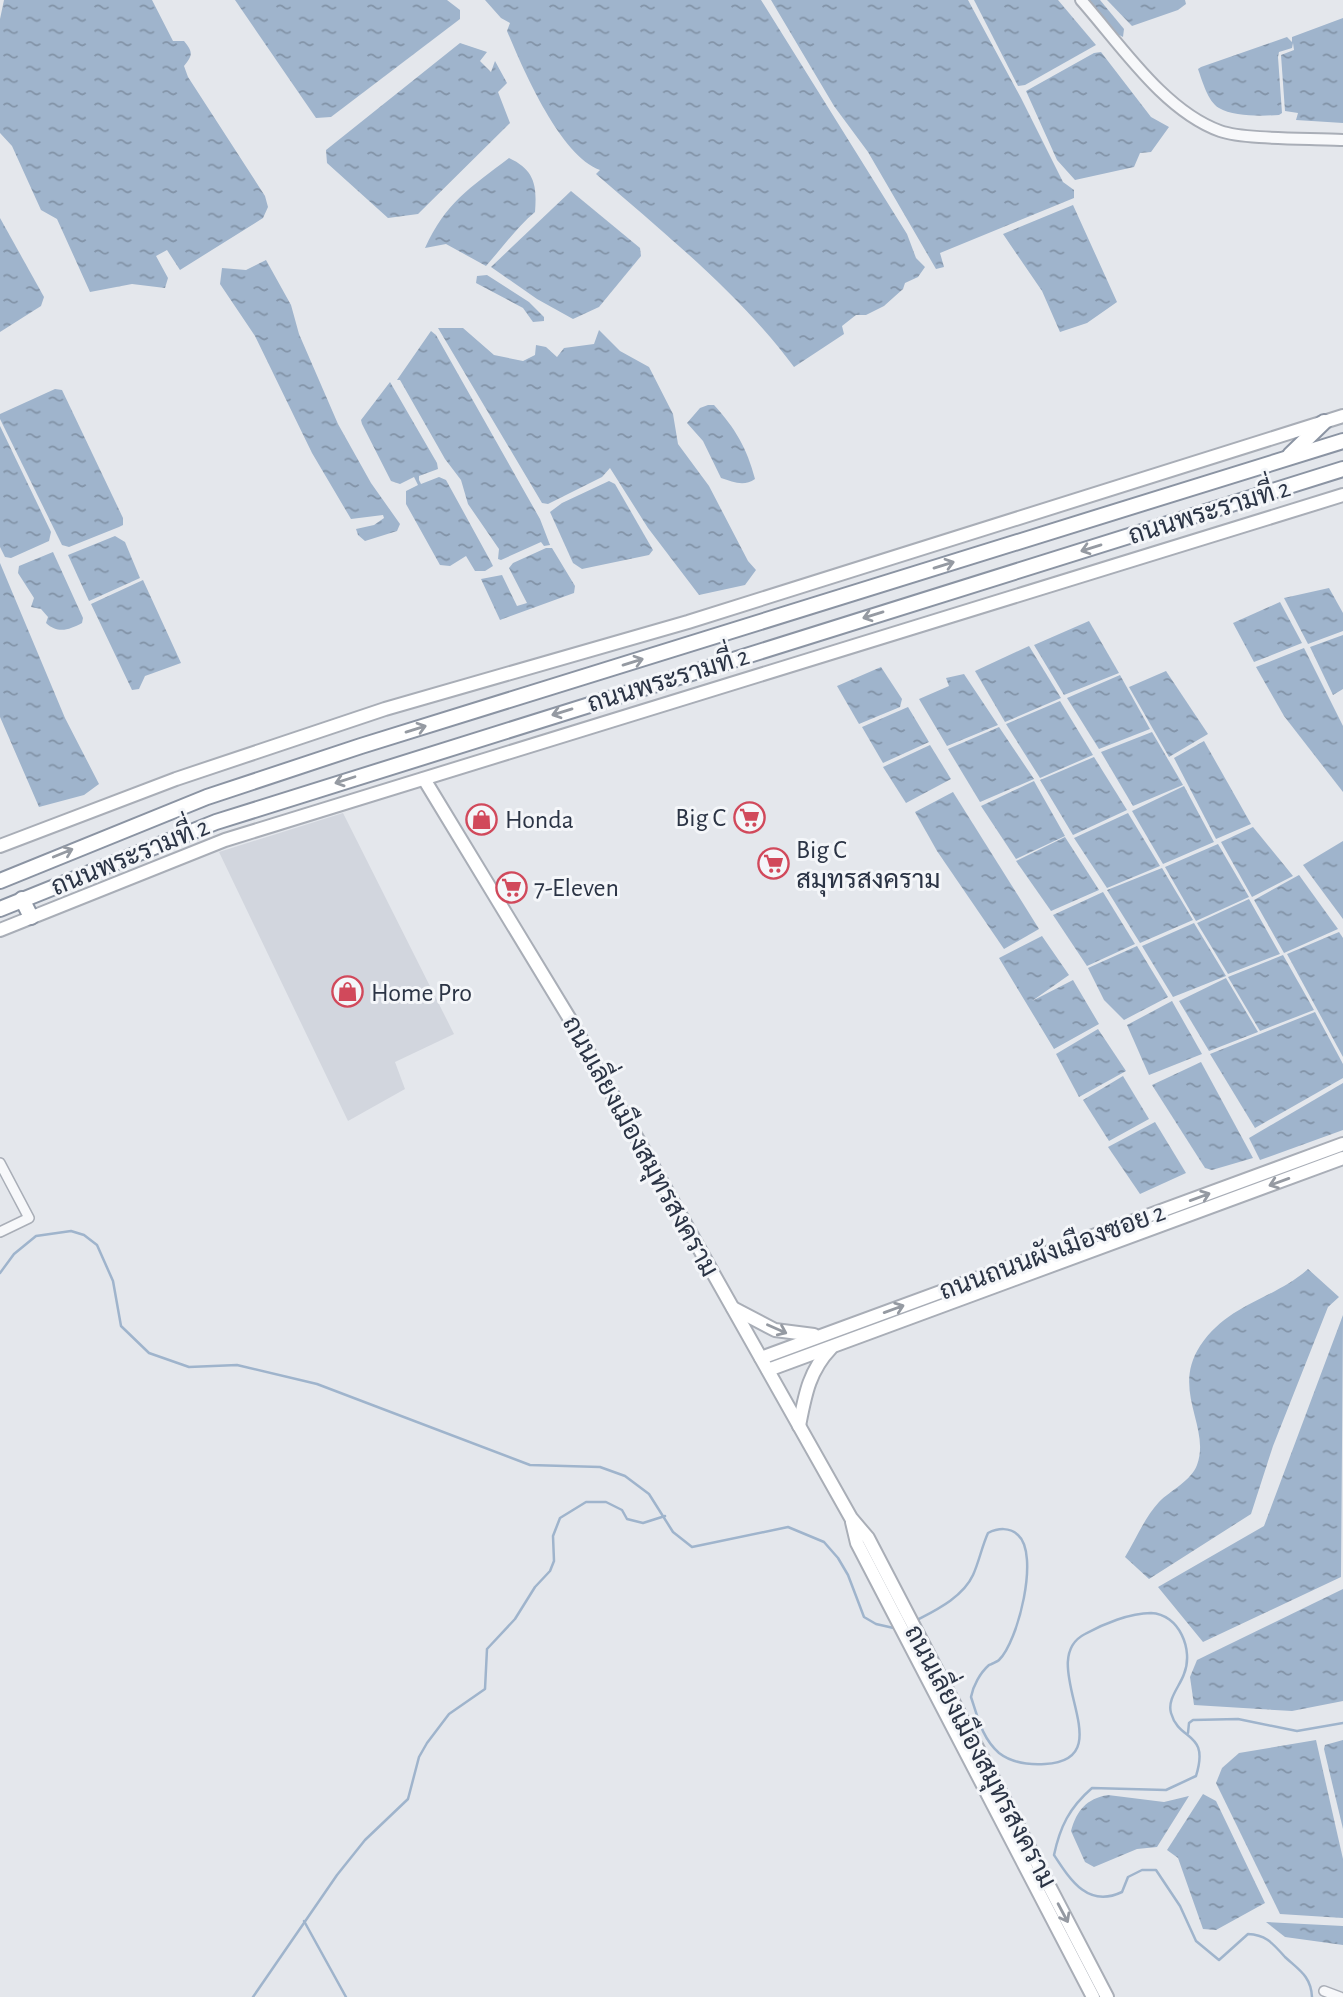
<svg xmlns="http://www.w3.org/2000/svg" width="1343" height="1997" font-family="'Alegreya Sans',Sarabun,sans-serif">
<defs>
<pattern id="water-ripples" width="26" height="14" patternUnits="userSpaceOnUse" patternTransform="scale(1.75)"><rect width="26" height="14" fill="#9fb4cc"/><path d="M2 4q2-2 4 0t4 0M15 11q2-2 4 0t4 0" fill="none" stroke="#8293a7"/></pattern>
</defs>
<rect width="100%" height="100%" fill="#e4e7ec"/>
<polygon fill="#d2d6de" points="343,813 454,1034 395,1062 405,1089 348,1121 219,852"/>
<g fill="url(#water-ripples)">
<path d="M4 0H152L173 41H184C193 52 193 55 184 66L188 77 265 196 268 207 263 218 180 270 167 250 156 256 168 278 165 288 132 284 90 292 57 219 41 210 12 146 0 133V19Z"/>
<polygon points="235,0 447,0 460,10 460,19 331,117 316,118"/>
<path d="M485 0H761L907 234 916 258 925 267 918 277 905 283 903 289 884 306 866 315H856L842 326 844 334 794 367C739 293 665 234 596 174L600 170C560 156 523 69 507 31L510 23 501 18Z"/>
<polygon points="771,0 968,0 1021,98 1063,182 1074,190 1074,198 940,253 944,267 936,269 868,152 834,106"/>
<polygon points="974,0 1058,0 1096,45 1025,85 1018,86"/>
<polygon points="1086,0 1100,0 1124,29 1123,37 1115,33"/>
<polygon points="1107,0 1185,0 1186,4 1178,10 1132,26"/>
<path d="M1343 18V123L1296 120 1298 113 1285 111 1281 55 1294 50 1293 43 1292 48 1279 52 1278 57 1282 113 1279 115C1263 116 1233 117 1219 108 1208 102 1202 80 1198 69L1201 67 1287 37 1292 42V37Z"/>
<polygon points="460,43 487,52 480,61 491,72 495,61 507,83 498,92 510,123 418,214 388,218 327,163 326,150"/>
<polygon points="1101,52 1151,117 1169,127 1151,152 1140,153 1134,167 1075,180 1057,160 1026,91 1094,53"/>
<path d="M509 158C535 170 537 186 535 212 517 227 502 248 486 266L446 244 425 248C446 202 470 188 509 158Z"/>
<polygon points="571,191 640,248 641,256 599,307 573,319 537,299 491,267"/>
<polygon points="1073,205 1117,302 1087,323 1060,332 1042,291 1003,234"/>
<polygon points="0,218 44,297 41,306 0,332"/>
<polygon points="266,260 291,305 299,334 338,424 371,483 400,524 397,531 365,541 358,535 356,529 374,525 384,518 383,515 351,519 312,453 255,336 220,284 222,268 246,270"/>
<polygon points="487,275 529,302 544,317 544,321 533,322 523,308 476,283 477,276"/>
<polygon points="438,328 463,328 494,355 523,361 535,355 536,345 546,347 557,357 564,348 594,344 599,330 620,351 649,367 673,414 678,444 709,486 748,561 756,570 745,585 699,595 648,528 610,468 602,477 548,504 542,503"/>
<polygon points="431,331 436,335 540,519 550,545 544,546 541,542 501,560 498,559 499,549 468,504 461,480 445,459 400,380 397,380"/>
<polygon points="390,382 437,463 438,469 419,476 419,480 421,484 439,477 446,480 491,562 493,566 485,571 475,571 466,556 450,566 440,565 406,504 406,491 418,485 414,477 400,484 391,481 362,424 361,420"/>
<polygon points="55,389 62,390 123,518 123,525 119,527 69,547 62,545 0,419 0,414"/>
<path d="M708 405H714C735 428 747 448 755 479 744 487 733 482 721 478L703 441 687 423 700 408Z"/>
<polygon points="0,426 51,532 49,541 11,558 5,557 0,547"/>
<polygon points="609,481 615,484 653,550 649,555 582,569 573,563 550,512 562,503"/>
<polygon points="115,536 125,542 140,578 89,601 68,555"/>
<polygon points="546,548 552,548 575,586 574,593 500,620 481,579 502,575 517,606 527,603 509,568 513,563"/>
<path d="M53 552 83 618 82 623C69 630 58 634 46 623L48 617 41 609 31 607 34 598 18 573 19 566Z"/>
<polygon points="0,563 65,718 99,784 84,795 39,807 0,717"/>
<polygon points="143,580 181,663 145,676 139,689 132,690 91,604"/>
<polygon points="1329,588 1343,613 1343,631 1308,644 1284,598"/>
<polygon points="1280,602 1302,643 1254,662 1233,623"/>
<polygon points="1089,621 1119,673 1064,695 1034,645"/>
<polygon points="1343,635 1343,689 1333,695 1310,647"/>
<polygon points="1029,646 1061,698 1005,722 975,671"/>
<polygon points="1304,648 1343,726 1343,792 1284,716 1256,667"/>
<polygon points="881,667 902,699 900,707 859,724 837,686"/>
<polygon points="1166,671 1208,734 1169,757 1129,687"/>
<polygon points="964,674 998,725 947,746 919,699 949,686 946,678"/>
<polygon points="1120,675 1150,729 1099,749 1067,698"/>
<polygon points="1060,701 1093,755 1040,778 1006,724"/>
<polygon points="908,707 929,742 883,763 862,727"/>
<polygon points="999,727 1034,779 980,802 948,749"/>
<polygon points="1152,732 1183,785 1133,806 1101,752"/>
<polygon points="1204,741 1251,824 1216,839 1174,758"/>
<polygon points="930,745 951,779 906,803 883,767"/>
<polygon points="1094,757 1127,810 1073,835 1040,780"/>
<polygon points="1034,781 1065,836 1016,859 981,806"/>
<polygon points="1184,786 1214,842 1163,864 1132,811"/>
<polygon points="953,792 1039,929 1004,949 937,851 915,812"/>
<polygon points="1128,813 1160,866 1107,888 1074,838"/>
<polygon points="1253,827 1293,876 1252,897 1221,842"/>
<polygon points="1065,837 1099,890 1051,911 1016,861"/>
<polygon points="1343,841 1343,919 1303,865"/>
<polygon points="1218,844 1249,897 1196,921 1165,867"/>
<polygon points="1162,868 1193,920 1140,943 1107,890"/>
<polygon points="1299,875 1338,929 1284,953 1254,900"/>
<polygon points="1103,892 1135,944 1087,966 1053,915"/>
<polygon points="1249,899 1280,954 1228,974 1197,923"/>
<polygon points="1194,923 1226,976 1173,997 1142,946"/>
<polygon points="1339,932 1343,938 1343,1057 1287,954"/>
<polygon points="1042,936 1069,975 1032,1001 1073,980 1099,1024 1054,1049 999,958"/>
<polygon points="1137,946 1168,997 1124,1020 1104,1000 1088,968"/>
<polygon points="1283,955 1314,1010 1260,1031 1228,977"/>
<polygon points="1226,978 1258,1032 1209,1051 1179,1001"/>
<polygon points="1172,1001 1202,1054 1149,1075 1127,1025"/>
<polygon points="1315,1012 1343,1064 1343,1078 1255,1128 1210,1054"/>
<polygon points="1098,1029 1126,1071 1079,1097 1056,1054"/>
<polygon points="1201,1062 1253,1158 1212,1170 1205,1168 1152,1085"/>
<polygon points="1123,1076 1149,1119 1109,1141 1083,1100"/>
<polygon points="1343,1083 1343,1130 1260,1160 1249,1138"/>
<polygon points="1155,1122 1186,1173 1140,1194 1108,1147"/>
<path d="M1308 1269 1339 1297 1328 1307 1273 1446 1251 1514 1149 1579 1125 1557C1136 1539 1145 1517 1159 1502 1171 1490 1191 1481 1197 1465 1211 1427 1171 1391 1200 1346 1229 1303 1273 1300 1308 1269Z"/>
<polygon points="1343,1315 1341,1577 1203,1642 1158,1587 1264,1526"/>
<polygon points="1343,1589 1343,1701 1292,1711 1194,1705 1190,1677 1197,1660"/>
<polygon points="1316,1740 1343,1859 1343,1918 1280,1914 1216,1783 1222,1768 1239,1753"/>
<polygon points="1343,1740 1343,1829 1324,1749 1325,1745"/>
<polygon points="1203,1794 1216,1801 1265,1903 1216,1930 1203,1929 1178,1858 1167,1850"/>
<path d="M1108 1795 1164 1802 1189 1796 1157 1847 1137 1849 1094 1867 1085 1862 1071 1831C1077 1810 1086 1799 1108 1795Z"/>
<polygon points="1266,1922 1343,1926 1343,1945 1285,1937"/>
</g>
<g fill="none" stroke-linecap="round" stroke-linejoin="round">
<g stroke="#9fb4cc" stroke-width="2.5">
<polyline points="0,1273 14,1254 36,1236 71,1231 84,1235 97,1245 113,1281 121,1326 149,1353 189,1367 237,1365 317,1384 530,1465 600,1467 625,1476 649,1494 673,1532 692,1547 788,1527 824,1542 838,1558 848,1575 864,1617 876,1624 898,1629"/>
<path d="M917 1620C936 1610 963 1597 973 1575 979 1562 982 1546 988 1533 998 1528 1010 1527 1018 1535 1040 1554 1018 1642 999 1660 998 1661 990 1665 989 1665 980 1673 973 1686 971 1697 978 1718 982 1738 999 1753 1012 1763 1029 1765 1045 1764 1126 1760 1032 1661 1085 1634 1103 1624 1130 1613 1151 1613 1179 1614 1194 1650 1184 1674 1180 1686 1167 1699 1171 1713 1179 1742 1210 1731 1196 1776L1166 1790 1092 1788C1069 1808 1060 1827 1054 1855 1071 1881 1088 1908 1122 1892L1128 1877 1142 1870H1156L1180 1906 1196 1941 1219 1960 1248 1934C1267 1935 1273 1944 1285 1957 1299 1970 1311 1976 1312 1997"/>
<polyline points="1188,1733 1189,1723 1193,1720 1238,1719 1297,1731 1343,1723"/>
<polyline points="304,1921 346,1997"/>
<polyline points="253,1997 337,1875 365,1840 408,1799 419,1757 427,1743 449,1714 485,1689 487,1649 515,1619 535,1587 550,1571 554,1561 553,1536 560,1518 586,1502 606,1502 622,1510 627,1519 643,1523 665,1516"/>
</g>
<defs>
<g id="minor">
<polyline points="0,1163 29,1218 0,1232"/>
<polyline points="1324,1991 1340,1997"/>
</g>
<path id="tertiary" d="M1081 0C1120 44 1164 111 1220 131 1245 140 1313 138 1343 140"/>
<g id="secondary">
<polyline points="424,779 571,1021 851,1518 868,1538 1107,1997"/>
<polyline points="0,846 176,779 385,709 688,622 1343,416"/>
<polyline points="0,930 225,840 1343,495"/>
<polyline points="733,1308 775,1330 814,1335"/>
<polyline points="761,1358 1343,1144"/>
<polyline points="768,1370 1343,1158"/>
<path d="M799 1426C805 1395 809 1371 831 1348"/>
<polyline points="852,1522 857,1543 1093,1997"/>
</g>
<g id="trunk">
<polyline points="1290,455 1324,422"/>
<polyline points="0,881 207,797 361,746 1343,441"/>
<polyline points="22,899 31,917"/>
<polyline points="0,909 216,822 1343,469"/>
</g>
</defs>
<use href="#minor" stroke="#a9aeb7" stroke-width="12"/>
<use href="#tertiary" stroke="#a9aeb7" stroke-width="14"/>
<use href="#secondary" stroke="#a9aeb7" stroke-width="16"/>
<use href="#trunk" stroke="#8b94a3" stroke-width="18"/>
<use href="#minor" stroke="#f7f8fa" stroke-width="9"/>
<use href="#tertiary" stroke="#f7f8fa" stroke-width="10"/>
<use href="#secondary" stroke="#fff" stroke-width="12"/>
<use href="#trunk" stroke="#fff" stroke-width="14"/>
</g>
<defs><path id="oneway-shaft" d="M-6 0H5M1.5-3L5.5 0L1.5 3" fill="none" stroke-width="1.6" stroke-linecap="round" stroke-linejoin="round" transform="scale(1.75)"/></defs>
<g stroke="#959aa2">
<use href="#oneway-shaft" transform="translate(1091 548) rotate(163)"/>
<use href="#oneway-shaft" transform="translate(944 565) rotate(-17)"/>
<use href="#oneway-shaft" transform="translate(873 615) rotate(163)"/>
<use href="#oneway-shaft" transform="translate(633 662) rotate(-17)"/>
<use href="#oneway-shaft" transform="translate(562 712) rotate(163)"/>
<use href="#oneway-shaft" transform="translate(416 729) rotate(-17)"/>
<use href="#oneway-shaft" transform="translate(345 780) rotate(162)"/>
<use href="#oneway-shaft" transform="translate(63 853) rotate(-22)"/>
<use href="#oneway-shaft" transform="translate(1279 1182) rotate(160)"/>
<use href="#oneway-shaft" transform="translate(1200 1197) rotate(-20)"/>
<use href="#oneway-shaft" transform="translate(894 1309) rotate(-20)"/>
<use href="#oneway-shaft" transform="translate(777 1329) rotate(24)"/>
<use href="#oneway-shaft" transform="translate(1063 1913) rotate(62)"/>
</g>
<defs>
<symbol id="supermarket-ring" viewBox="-11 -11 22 22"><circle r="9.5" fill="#f4f6f9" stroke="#d1495b" stroke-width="1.5"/><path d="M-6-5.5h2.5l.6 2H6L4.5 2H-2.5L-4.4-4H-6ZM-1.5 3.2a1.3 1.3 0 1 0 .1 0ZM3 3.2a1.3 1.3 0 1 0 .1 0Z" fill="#d1495b"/></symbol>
<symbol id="shop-ring" viewBox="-11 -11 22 22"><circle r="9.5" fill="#f4f6f9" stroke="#d1495b" stroke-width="1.5"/><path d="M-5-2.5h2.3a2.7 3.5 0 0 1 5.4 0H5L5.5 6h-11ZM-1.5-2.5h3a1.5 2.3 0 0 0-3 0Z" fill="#d1495b"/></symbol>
</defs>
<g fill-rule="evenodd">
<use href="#supermarket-ring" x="732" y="800" width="35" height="35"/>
<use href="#shop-ring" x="464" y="802" width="35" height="35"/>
<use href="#supermarket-ring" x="756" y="846" width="35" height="35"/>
<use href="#supermarket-ring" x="494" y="870" width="35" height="35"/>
<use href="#shop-ring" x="330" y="974" width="35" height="35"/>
</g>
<g text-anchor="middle" stroke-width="6" stroke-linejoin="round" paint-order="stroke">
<g font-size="26" fill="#2b3445" stroke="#f4f6f9">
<text transform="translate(1209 511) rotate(-17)" y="9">ถนนพระรามที่ 2</text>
<text transform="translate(668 679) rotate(-17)" y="9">ถนนพระรามที่ 2</text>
<text transform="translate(130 856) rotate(-22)" y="9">ถนนพระรามที่ 2</text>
<text transform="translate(641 1146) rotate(61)" y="9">ถนนเลี่ยงเมืองสมุทรสงคราม</text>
<text transform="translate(1052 1251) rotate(-20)" y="9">ถนนถนนผังเมืองซอย 2</text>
<text transform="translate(981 1756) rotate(62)" y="9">ถนนเลี่ยงเมืองสมุทรสงคราม</text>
</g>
<g font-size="26" fill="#2b3445" stroke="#f4f6f9" text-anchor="start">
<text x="726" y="826" text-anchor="end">Big C</text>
<text x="505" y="828">Honda</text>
<text x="796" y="858">Big C<tspan x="796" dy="30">สมุทรสงคราม</tspan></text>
<text x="534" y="896">7-Eleven</text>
<text x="371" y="1001">Home Pro</text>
</g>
</g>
</svg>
